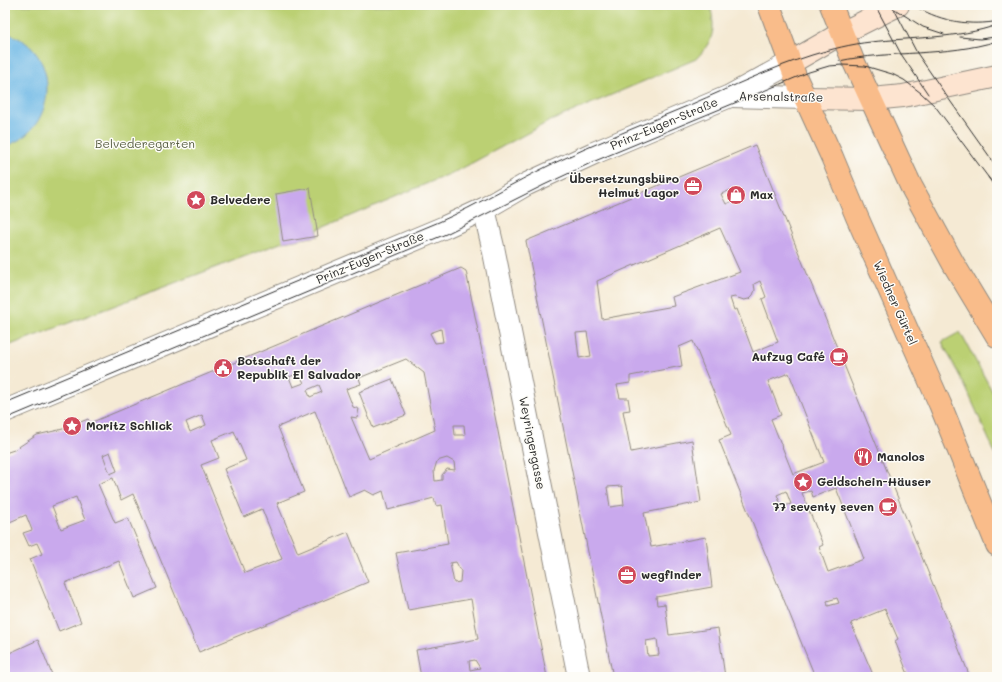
<svg xmlns="http://www.w3.org/2000/svg" width="1002" height="682" font-family="Mali,sans-serif">
<rect width="100%" height="100%" fill="#fdfcf7"/>
<filter id="ink" filterUnits="userSpaceOnUse"><feTurbulence type="fractalNoise" baseFrequency=".025" numOctaves="2"/><feDisplacementMap in="SourceGraphic" scale="8" xChannelSelector="R" yChannelSelector="G"/><feConvolveMatrix kernelMatrix="1 2 1 2 8 2 1 2 1" color-interpolation-filters="sRGB"/></filter>
<filter id="wash" filterUnits="userSpaceOnUse"><feTurbulence type="fractalNoise" baseFrequency=".012" numOctaves="4" result="noise"/><feDisplacementMap in="SourceGraphic" scale="16" xChannelSelector="R" yChannelSelector="G"/><feGaussianBlur stdDeviation="0.9" result="paint"/><feColorMatrix in="noise" values="0 0 0 0 0 0 0 0 0 0 0 0 0 0 0 0 0 1.4 0 .05"/><feComposite in="paint" operator="in"/></filter>
<g filter="url(#wash)">
<rect width="100%" height="100%" fill="#f5ead4"/>
<g fill="#bbd073" stroke="#737e4f">
<path d="M5 5H710C716 30 714 40 696 59L548 122 459 170 317 230 318 236 283 242 5 347Z"/>
<polygon points="960,332 997,400 997,458 967,390 942,342"/>
</g>
<path fill="#6cb7e5" stroke="#4c7188" d="M5 33C62 47 60 130 5 146Z"/>
<g id="blocks">
<g fill="#c9a9ed" fill-rule="evenodd">
<path d="M755 145 947 619 970 677H909L895 641 898 639 885 609 851 623 874 677H808L814 674 719 440 731 435 693 341 679 347 682 366 630 376V383L617 385 620 398H628L630 410 623 411 631 452 692 440 701 502 644 513 651 547 706 537 712 587 656 597 657 605 665 604 669 635 718 628 725 677H701L700 674 684 677H613L526 241ZM731 190 735 200 726 204 721 194ZM720 228 740 272 672 297 674 306 602 319 597 281ZM760 281 766 297 762 299 778 342 753 352 737 309 734 310 730 298 735 297 744 300 749 299 753 295 755 290 754 284ZM587 332 591 356 579 358 576 333ZM789 373 824 462 793 474 771 419 781 415 768 381ZM622 486 624 505 610 507 607 487ZM836 488 864 559 828 572 819 547 823 545 802 493 811 491 813 497ZM786 491 791 504 782 507 777 495ZM837 598 839 603 828 606 827 601ZM657 639 659 655 648 656 646 641Z"/>
<polygon points="310,188 318,236 283,242 276,194"/>
<path d="M461 268 466 271 547 677H421L416 650 478 639 471 599 408 610 396 553 448 544 442 505 436 506 434 498 388 510 383 491 374 495 365 490 349 497 315 411 278 427 304 492 277 503 298 553 348 532 368 582 199 652 133 494 121 500 113 478 98 484 115 523 128 518 157 588 134 598 119 561 65 583 81 622 59 631 30 559 42 554 37 543 29 546 23 533 32 530 26 515 5 524V453L14 450 37 435 63 429 88 419 90 423ZM441 329 443 342 435 343 430 333ZM406 359 424 373 435 430 369 459 351 417 357 418 359 409 353 407 346 389 361 384 359 378ZM299 373 304 383 293 387 289 377ZM319 385 322 392 310 397 307 390ZM202 415 206 425 190 432 186 422ZM454 425H464L465 435H455ZM234 431 246 460 224 469 244 517 262 509 282 559 245 573 201 465 219 458 212 440ZM110 452 117 471 110 474 103 455ZM447 458 454 462 455 470 447 469 442 475V480L435 481 434 471 437 461ZM76 497 85 520 61 529 52 506ZM456 562 461 571 460 582 454 583 450 563ZM475 660 480 668 470 670 469 661Z"/>
<polygon points="392,379 406,415 373,428 359,392"/>
<polygon points="5,541 8,549 5,550"/>
<polygon points="38,640 53,677 5,677 5,655"/>
</g>
</g>
</g>
<g filter="url(#ink)">
<use href="#blocks" fill-opacity="0" stroke="#908a80" stroke-width="1"/>
<g fill="none" stroke-linecap="round" stroke-linejoin="round">
<defs>
<polyline id="minor" points="484,209 493,247 579,677"/>
<g id="tertiary">
<polyline points="731,96 805,98"/>
<polyline points="5,411 445,227 484,209 527,184 594,153 730,96 790,63"/>
</g>
<g id="secondary">
<polyline points="790,63 842,33 898,5"/>
<polyline points="805,98 872,99 903,96 997,76"/>
</g>
<g id="primary">
<polyline points="769,5 795,76 832,157 857,217 940,404 997,545"/>
<polyline points="831,5 852,58 911,186 953,263 997,336"/>
</g>
</defs>
<use href="#minor" stroke="#908a80" stroke-width="24"/>
<use href="#tertiary" stroke="#908a80" stroke-width="24"/>
<use href="#secondary" stroke="#908a80" stroke-width="24"/>
<use href="#primary" stroke="#908a80" stroke-width="24"/>
<use href="#minor" stroke="#fff" stroke-width="22"/>
<use href="#tertiary" stroke="#fff" stroke-width="22"/>
<use href="#secondary" stroke="#fde4d0" stroke-width="22"/>
<use href="#primary" stroke="#f9bc8a" stroke-width="22"/>
<g stroke="#2b2b2b" stroke-width="1">
<polyline points="875,5 901,54 928,94"/>
<polyline points="892,5 917,53 941,88 997,167"/>
<path d="M913 5C937 20 965 26 993 22"/>
<polyline points="896,10 923,27 944,34"/>
<polyline points="960,37 980,39 995,37"/>
<path d="M839 61C891 50 946 57 997 41"/>
<polyline points="988,177 997,190"/>
<path d="M5 403 439 222C477 205 513 183 550 165 596 143 644 124 692 104 731 87 771 68 812 55 832 49 851 44 871 42 913 37 957 39 997 25"/>
<polyline points="5,419 446,234 544,185 595,161 778,85 809,72 829,66 842,65 865,66 892,74 904,80 921,93 935,106 991,181"/>
</g>
</g>
</g>
<defs>
<symbol id="office-disc" viewBox="-11 -11 22 22"><circle r="9.5" fill="#d1495b" stroke="#fdfcf7"/><path d="M-6-3h4V-5.5h4V-3h4V5H-6ZM-1-4.5V-3h2v-1.5ZM-6 0V1H6V0Z" fill="#fff"/></symbol>
<symbol id="shop-disc" viewBox="-11 -11 22 22"><circle r="9.5" fill="#d1495b" stroke="#fdfcf7"/><path d="M-5-2.5h2.3a2.7 3.5 0 0 1 5.4 0H5L5.5 6h-11ZM-1.5-2.5h3a1.5 2.3 0 0 0-3 0Z" fill="#fff"/></symbol>
<symbol id="sight-disc" viewBox="-11 -11 22 22"><circle r="9.5" fill="#d1495b" stroke="#fdfcf7"/><path d="M0-6L1.8-2.2L6-1.7L2.9 1.2L3.7 5.4L0 3.3L-3.7 5.4L-2.9 1.2L-6-1.7L-1.8-2.2Z" fill="#fff"/></symbol>
<symbol id="cafe-disc" viewBox="-11 -11 22 22"><circle r="9.5" fill="#d1495b" stroke="#fdfcf7"/><path d="M-5.5-4.5H6V0H3Q3 3.5 0 3.5H-2.5Q-5.5 3.5-5.5 0ZM3-3.2v2h1.7v-2ZM-6 4.5H4V6H-6Z" fill="#fff"/></symbol>
<symbol id="civic-disc" viewBox="-11 -11 22 22"><circle r="9.5" fill="#d1495b" stroke="#fdfcf7"/><path d="M-.6-6.5H3V-4.5H.6V-3L4-1V1h2V6H-6V1h2V-1L-.6-3ZM-1.2 2.5V6h2.4V2.5Z" fill="#fff"/></symbol>
<symbol id="restaurant-disc" viewBox="-11 -11 22 22"><circle r="9.5" fill="#d1495b" stroke="#fdfcf7"/><path d="M-5-6h1v4h1v-4h1v4h1v-4h1v5L-1.5 .5V6h-2V.5L-5-1ZM5-6V6H3V1.5H1.5Q1.5-4 5-6Z" fill="#fff"/></symbol>
</defs>
<g fill-rule="evenodd">
<use href="#office-disc" x="682" y="175" width="22" height="22"/>
<use href="#shop-disc" x="725" y="184" width="22" height="22"/>
<use href="#sight-disc" x="185" y="189" width="22" height="22"/>
<use href="#cafe-disc" x="828" y="346" width="22" height="22"/>
<use href="#civic-disc" x="212" y="357" width="22" height="22"/>
<use href="#sight-disc" x="61" y="415" width="22" height="22"/>
<use href="#restaurant-disc" x="852" y="446" width="22" height="22"/>
<use href="#sight-disc" x="792" y="471" width="22" height="22"/>
<use href="#cafe-disc" x="877" y="496" width="22" height="22"/>
<use href="#office-disc" x="616" y="564" width="22" height="22"/>
</g>
<g text-anchor="middle" stroke-width="3" stroke-linejoin="round" paint-order="stroke">
<g font-size="12" fill="#2b2b2b" stroke="#fdfcf7">
<text transform="translate(781 97) rotate(1)" y="4">Arsenalstraße</text>
<text transform="translate(664 124) rotate(-23)" y="4">Prinz-Eugen-Straße</text>
<text transform="translate(370 258) rotate(-23)" y="4">Prinz-Eugen-Straße</text>
<text transform="translate(895 303) rotate(66)" y="4">Wiedner Gürtel</text>
<text transform="translate(532 443) rotate(79)" y="4">Weyringergasse</text>
</g>
<g font-size="12" fill="#565d41" stroke="#fdfcf7">
<text x="145" y="148">Belvederegarten</text>
</g>
<g font-size="12" font-weight="bold" fill="#2b2b2b" stroke="#fdfcf7" text-anchor="start">
<text x="679" y="183" text-anchor="end">Übersetzungsbüro<tspan x="679" dy="14">Helmut Lagor</tspan></text>
<text x="750" y="199">Max</text>
<text x="210" y="204">Belvedere</text>
<text x="825" y="361" text-anchor="end">Aufzug Café</text>
<text x="237" y="365">Botschaft der<tspan x="237" dy="14">Republik El Salvador</tspan></text>
<text x="86" y="430">Moritz Schlick</text>
<text x="877" y="461">Manolos</text>
<text x="817" y="486">Geldschein-Häuser</text>
<text x="874" y="511" text-anchor="end">77 seventy seven</text>
<text x="641" y="579">wegfinder</text>
</g>
</g>
<rect width="1002" height="682" fill="none" stroke="#fdfcf7" stroke-width="20"/>
</svg>
